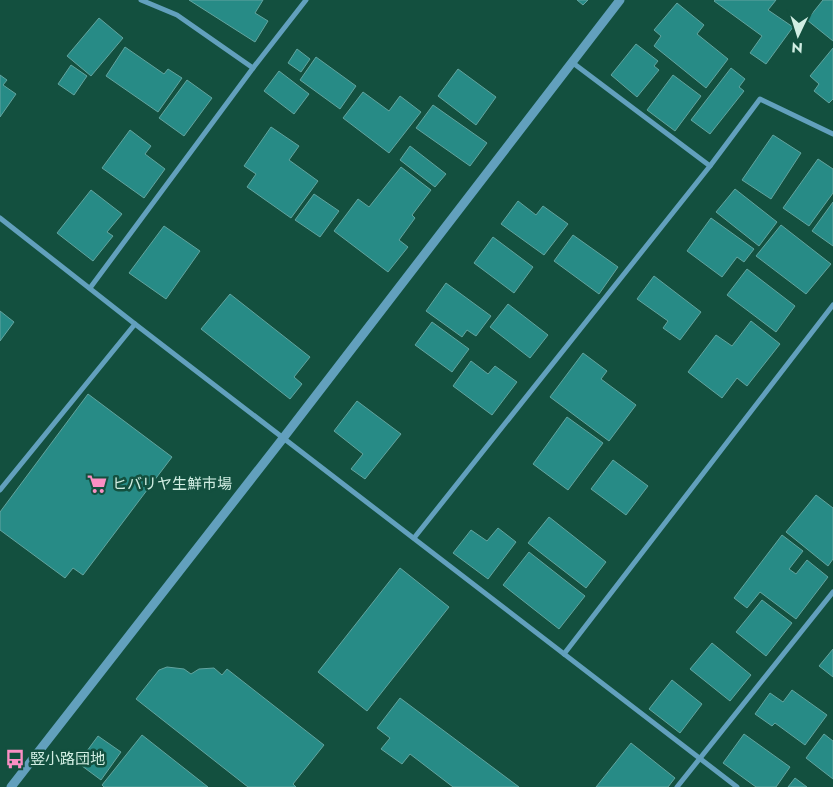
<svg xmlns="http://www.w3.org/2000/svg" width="833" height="787" font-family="Jost,'Noto Sans JP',sans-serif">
<rect width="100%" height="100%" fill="#13503f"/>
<g fill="#278b86" stroke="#62a49f">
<polygon points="189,0 263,0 255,13 268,21 255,42"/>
<polygon points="577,0 588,0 583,5"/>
<polygon points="715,0 776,0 768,10 793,27 766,64 750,53 762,36 714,1"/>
<polygon points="823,0 833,0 833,41 807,20"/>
<polygon points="677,3 704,25 697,34 728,59 706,88 654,46 661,36 654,30"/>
<polygon points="99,18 123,38 91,76 67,56"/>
<polygon points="636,44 658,61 654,66 659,70 637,97 611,75"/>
<polygon points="125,47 164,74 168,69 182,78 158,112 106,76"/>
<polygon points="833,48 833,99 829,103 814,91 819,84 810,76"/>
<polygon points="297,49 310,59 301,72 288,63"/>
<polygon points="316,57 356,86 340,109 300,80"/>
<polygon points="71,65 87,76 74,95 58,84"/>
<polygon points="731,68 745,79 739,87 744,91 710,134 691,120"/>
<polygon points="458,69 496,97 476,125 438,96"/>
<polygon points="279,71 309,94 294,114 264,91"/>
<polygon points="0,75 7,80 3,85 16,94 0,117"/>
<polygon points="673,75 701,96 675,131 647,110"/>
<polygon points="187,80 212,98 184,136 159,118"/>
<polygon points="363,92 389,111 400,96 421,112 389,153 343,118"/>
<polygon points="433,105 487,143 470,166 416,128"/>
<polygon points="271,127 299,146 289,160 318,181 291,218 247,187 256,174 244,166"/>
<polygon points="130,130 151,146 145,154 165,169 144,198 102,168"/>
<polygon points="773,135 801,153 771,199 742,180"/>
<polygon points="410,146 446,174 435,187 400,160"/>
<polygon points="818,159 833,169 833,193 809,226 783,208"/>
<polygon points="401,167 431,190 412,215 415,218 399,240 408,247 388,272 334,231 358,199 369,207"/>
<polygon points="735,189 777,222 759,246 716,212"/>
<polygon points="91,190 122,214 107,232 113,236 93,261 57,233"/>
<polygon points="314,194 339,211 320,237 295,220"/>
<polygon points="518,201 536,215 543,206 568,224 544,255 501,224"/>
<polygon points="833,202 833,246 812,231"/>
<polygon points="711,218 754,249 744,262 737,257 722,277 687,251"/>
<polygon points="781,225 831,264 806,294 756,256"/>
<polygon points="164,226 200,251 166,299 129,273"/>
<polygon points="573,235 618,267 599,294 554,261"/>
<polygon points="493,237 533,267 514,293 474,263"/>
<polygon points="747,269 795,306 776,332 727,295"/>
<polygon points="654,276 701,312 680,340 663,328 668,321 637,299"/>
<polygon points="446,283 491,316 476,336 467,330 462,337 426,311"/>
<polygon points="230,294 310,357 294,377 302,384 290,399 201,329"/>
<polygon points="508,304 548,335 530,358 490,327"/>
<polygon points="0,311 14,322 0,341"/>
<polygon points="751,321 780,344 747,386 737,378 722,398 688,372 716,335 732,346"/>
<polygon points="432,322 469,349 452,372 415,345"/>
<polygon points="583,353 607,371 601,379 636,405 609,441 550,397"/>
<polygon points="471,361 488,374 495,366 517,382 492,415 453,386"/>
<polygon points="88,394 172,457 83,575 73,568 65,578 0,530 0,512"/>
<polygon points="357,401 401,434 365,479 351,469 363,454 334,431"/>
<polygon points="567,417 603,443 568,490 533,464"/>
<polygon points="613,460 648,486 626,515 591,489"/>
<polygon points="816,495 833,508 833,559 828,566 786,532"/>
<polygon points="549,517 606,562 586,588 528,543"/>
<polygon points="498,528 516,542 488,579 453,553 471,530 487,541"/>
<polygon points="782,535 803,551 789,569 796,574 807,560 828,577 796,619 760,592 747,608 734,598"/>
<polygon points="529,552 585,596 559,629 503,585"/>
<polygon points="400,568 449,607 367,711 318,672"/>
<polygon points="762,600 792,623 766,656 736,632"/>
<polygon points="712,643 751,675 730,701 690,669"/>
<polygon points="833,649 833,677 819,666"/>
<polygon points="167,667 184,669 191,674 199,669 214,668 222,675 227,669 324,745 293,784 296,787 248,787 136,699 159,670"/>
<polygon points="672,680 702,704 680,733 649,709"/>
<polygon points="792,690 827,715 805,745 775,723 772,726 755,714 770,693 783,702"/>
<polygon points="400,698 519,787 453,787 410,754 402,764 381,749 390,738 377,728"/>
<polygon points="744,734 790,767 776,787 756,787 723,763"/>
<polygon points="824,734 833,741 833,779 806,758"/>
<polygon points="142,735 208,787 104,787 102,785"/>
<polygon points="98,736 121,752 101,780 78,763"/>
<polygon points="631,743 675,778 668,787 596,787"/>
<polygon points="795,778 807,787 788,787"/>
</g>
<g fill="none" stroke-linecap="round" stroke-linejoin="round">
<g stroke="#62a0bd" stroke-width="5">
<polyline points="141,0 177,15 253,68"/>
<polyline points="573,63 710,166"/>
<polyline points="0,218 135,324 737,787"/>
<polyline points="90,288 253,68 306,0"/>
<polyline points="0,490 135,324"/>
<polyline points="414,538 710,166 760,99 833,134"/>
<polyline points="564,654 833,305"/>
<polyline points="677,787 833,592"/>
</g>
<polyline stroke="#62a0bd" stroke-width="9" points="11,787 284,437 620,0"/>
</g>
<defs>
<symbol id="supermarket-bare" viewBox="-9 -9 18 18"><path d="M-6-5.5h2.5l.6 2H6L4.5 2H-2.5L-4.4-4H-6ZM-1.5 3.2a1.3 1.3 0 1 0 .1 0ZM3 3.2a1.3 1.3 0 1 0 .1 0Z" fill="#fb8fc4" stroke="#13503f" stroke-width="2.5" paint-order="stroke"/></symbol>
<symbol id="bus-bare" viewBox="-9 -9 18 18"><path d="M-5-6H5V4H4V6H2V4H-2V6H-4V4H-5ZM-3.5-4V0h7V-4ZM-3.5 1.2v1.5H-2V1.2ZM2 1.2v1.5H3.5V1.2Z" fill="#fb8fc4" stroke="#13503f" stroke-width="2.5" paint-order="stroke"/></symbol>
</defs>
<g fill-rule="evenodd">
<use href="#supermarket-bare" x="83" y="470" width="28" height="28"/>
<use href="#bus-bare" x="1" y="745" width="28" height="28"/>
</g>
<g text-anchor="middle" stroke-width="5" stroke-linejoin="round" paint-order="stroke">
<g font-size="15" fill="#d1eee3" stroke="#13503f" text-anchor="start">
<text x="112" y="489">ヒバリヤ生鮮市場</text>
<text x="30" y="764">竪小路団地</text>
</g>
</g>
<g transform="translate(798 35) rotate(184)" stroke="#13503f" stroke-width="4" paint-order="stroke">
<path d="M0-4L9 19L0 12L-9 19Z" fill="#d1eee3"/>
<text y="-8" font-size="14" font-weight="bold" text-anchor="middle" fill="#d1eee3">N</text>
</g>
</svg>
